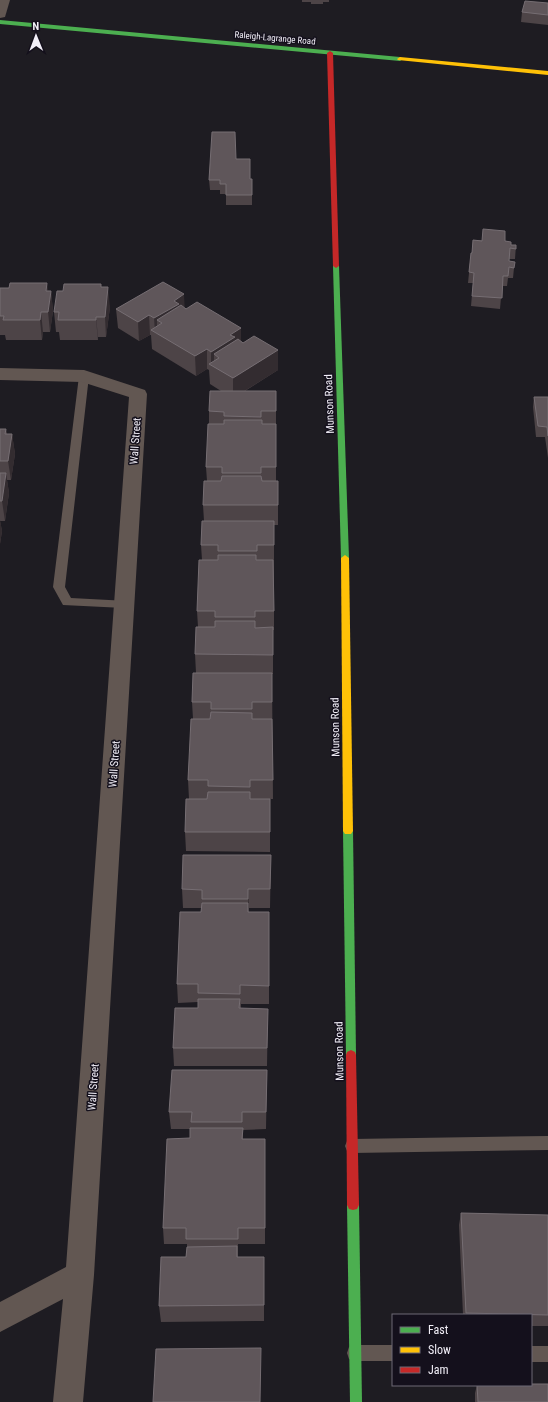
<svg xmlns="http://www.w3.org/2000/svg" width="548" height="1402" font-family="'Roboto Condensed',sans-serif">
<rect width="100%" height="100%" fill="#1e1c22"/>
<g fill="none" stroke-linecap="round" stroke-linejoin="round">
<g fill="#625752" fill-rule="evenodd">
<polygon points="84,373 89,376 65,587 71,598 128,601 130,604 128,607 124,608 63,605 53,587 79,376"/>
<polygon points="548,1136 548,1150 352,1153 347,1151 345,1146 347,1141 352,1139"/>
<polygon points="355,1345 393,1345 393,1361 355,1361 349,1359 347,1353 349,1347"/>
<rect x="531" y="1346" width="17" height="16"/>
</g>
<g fill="#625752" fill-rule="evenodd">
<polygon points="0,0 10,0 5,17 0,18"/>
<polygon points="0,368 84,370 145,390 147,394 94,1275 83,1402 53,1402 63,1299 0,1332 0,1302 66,1267 129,397 82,382 0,380"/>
</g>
<g fill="#4caf50" fill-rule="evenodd">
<polygon points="0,20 400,57 403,59 400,61 0,24"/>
<polygon points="336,264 339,266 349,558 345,561 341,558 333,266"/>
<polygon points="348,827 351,828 353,831 356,1055 355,1058 351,1060 347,1058 346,1055 343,831 345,828"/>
<polygon points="353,1200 357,1201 359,1205 362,1402 350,1402 347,1205 349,1201"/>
</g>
<g fill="#ffc107" fill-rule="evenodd">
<polygon points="400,57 548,71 548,75 398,60 397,59"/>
<polygon points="345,555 349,558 353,831 351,834 345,834 343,831 341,558"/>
</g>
<g fill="#c62828" fill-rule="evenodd">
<polygon points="330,51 333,53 339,266 336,268 333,266 327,53"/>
<polygon points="351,1050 355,1052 356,1055 359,1205 357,1209 353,1210 349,1209 347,1205 346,1055 347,1052"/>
</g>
</g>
<g fill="#4d4447">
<polygon points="302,0 329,0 329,2 323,2 323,4 311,4 311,2 302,2"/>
<polygon points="548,3 548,25 521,22 522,12"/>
<polygon points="236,159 250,179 252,179 252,205 226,205 226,194 220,194 220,190 210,190 209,180"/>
<polygon points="473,240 505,241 511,245 516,245 515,259 509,259 509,261 514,268 513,278 508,278 507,286 502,286 500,309 471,306 473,283 468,283 471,253 472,253"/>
<polygon points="101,284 101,287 110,307 106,337 98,337 98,340 60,340 59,332 56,332 54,312 63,291"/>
<polygon points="0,288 51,291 53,311 50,332 43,332 42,340 6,340 5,335 0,335"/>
<polygon points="185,308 241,341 278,370 245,391 276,391 276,481 278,481 278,525 274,525 274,630 273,630 273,674 272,674 273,799 270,799 270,852 186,851 185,832 189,799 188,780 193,719 192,702 196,673 195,654 198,627 197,611 202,560 201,545 204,521 203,505 207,481 206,467 209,424 209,411 221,391 210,384 209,370 207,369 196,376 152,349 151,335 150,335 139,341 118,328 116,309"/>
<polygon points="534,397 548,397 548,458 545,437 536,437 533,407"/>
<polygon points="0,429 6,429 7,434 12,434 15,454 11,480 7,480 9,493 5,521 0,521 2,531 0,544"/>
<polygon points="271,855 270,908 249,908 249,912 269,912 269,1004 241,1004 241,1008 268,1009 267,1066 174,1066 173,1048 198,1008 198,1002 178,1003 177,984 201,912 201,908 183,908 182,889"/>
<polygon points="267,1070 266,1129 243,1130 243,1139 265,1139 265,1244 238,1244 238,1257 264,1257 264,1321 161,1322 159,1306 186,1257 187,1247 187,1244 164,1244 163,1228 190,1138 190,1129 171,1129 169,1112"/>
<polygon points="461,1213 548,1215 548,1326 531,1326 531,1315 463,1315 459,1225"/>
<polygon points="477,1385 531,1385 548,1402 475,1402 475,1393"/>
</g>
<g fill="#332c30">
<polygon points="47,283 50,302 51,291 53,311 50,332 46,291"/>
<polygon points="108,287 110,307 106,337 105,317"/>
<polygon points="184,294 185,314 162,323 157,320 157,334 155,332 154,318 174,301"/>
<polygon points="41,312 43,332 42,340 40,320"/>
<polygon points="149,315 150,335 139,341 138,322"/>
<polygon points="96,317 98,337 98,340 96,320"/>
<polygon points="241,328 241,348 219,358 214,354 214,367 211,365 211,352 230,335"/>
<polygon points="207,349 207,369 196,376 195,356"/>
<polygon points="278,350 278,370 233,398 233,378"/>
<polygon points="12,434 15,454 11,480 8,461"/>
<polygon points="6,473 9,493 5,521 2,501"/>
<polygon points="0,520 2,531 0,544"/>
<polygon points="248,889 249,908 248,918"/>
</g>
<g fill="#5f565a" stroke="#766e73">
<polygon points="525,1 548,3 548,15 522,12"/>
<polygon points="212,132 235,132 236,159 250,159 250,179 252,179 252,195 226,195 226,184 220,184 220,180 209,180"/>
<polygon points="483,229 505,231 505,241 511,242 511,245 516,245 516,249 510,248 509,261 515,262 514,268 509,267 508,276 503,276 502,298 472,296 474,273 469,272 471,253 472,253 473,240 482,241"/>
<polygon points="163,282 184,294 174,301 179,304 154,318 149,315 138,322 116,309"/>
<polygon points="10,283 47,283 46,291 51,291 48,312 41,312 40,320 3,320 4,316 0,316 0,288 9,288"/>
<polygon points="64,284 101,284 101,287 108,287 105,317 96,317 96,320 58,320 59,312 54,312 57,291 63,291"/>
<polygon points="197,302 241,328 230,335 235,337 211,352 207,349 195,356 151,330 162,323 157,320 181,305 186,309"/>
<polygon points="254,336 278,350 233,378 209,364 219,358 214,354 238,339 243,343"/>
<polygon points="210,391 276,391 276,411 261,411 261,417 224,416 224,412 209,411"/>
<polygon points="534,397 548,397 548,436 547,427 538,426"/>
<polygon points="224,420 262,420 262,424 276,424 276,467 261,467 261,473 222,473 222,467 206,467 208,424 224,424"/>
<polygon points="0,429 6,429 5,434 12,434 8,461 0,461"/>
<polygon points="0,473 6,473 2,501 0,501"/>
<polygon points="222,476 261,476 262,481 278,481 278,505 203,505 204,481 221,481"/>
<polygon points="202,521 274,521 274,545 257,545 257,551 218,551 218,545 201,545"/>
<polygon points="218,555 256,555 256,560 273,560 274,611 255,611 255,617 215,617 215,611 197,611 199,560 218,560"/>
<polygon points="215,621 255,621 255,628 273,627 273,655 195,654 196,627 215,627"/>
<polygon points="193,673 272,673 272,702 252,702 252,709 211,709 211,702 192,702"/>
<polygon points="211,712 252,713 252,719 272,719 273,780 250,780 250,787 208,786 208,780 188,780 191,719 210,719"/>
<polygon points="208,792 250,792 250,799 270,799 270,832 185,832 186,799 207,799"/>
<polygon points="183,855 271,855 270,889 248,889 248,899 202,899 202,890 182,889"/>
<polygon points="202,903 248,903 248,912 269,912 269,986 240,985 240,994 198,993 198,984 177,984 180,912 201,912"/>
<polygon points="198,999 240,999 239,1008 268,1009 267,1048 173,1048 175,1008 198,1008"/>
<polygon points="172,1070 267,1070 266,1112 242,1112 242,1122 191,1122 192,1112 169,1112"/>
<polygon points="190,1128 243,1128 242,1139 265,1139 265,1228 238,1228 238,1239 186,1239 186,1228 163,1228 167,1139 190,1138"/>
<polygon points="461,1213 548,1215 548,1315 466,1313"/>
<polygon points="237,1246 237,1257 264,1257 264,1305 159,1306 161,1257 186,1257 187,1247"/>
<polygon points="261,1348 260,1402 153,1402 156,1349"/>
<polygon points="531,1384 548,1384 548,1402 478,1402 477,1385 531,1385"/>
</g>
<g text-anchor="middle" stroke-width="3" stroke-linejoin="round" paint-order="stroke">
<g font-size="9" fill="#f1eef7" stroke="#14101c">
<text transform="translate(275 38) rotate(5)" y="3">Raleigh-Lagrange Road</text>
</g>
<g font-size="11" fill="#f1eef7" stroke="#14101c">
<text transform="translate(329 404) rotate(-92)" y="4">Munson Road</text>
<text transform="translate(135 441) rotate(-86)" y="4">Wall Street</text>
<text transform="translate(335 727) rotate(-91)" y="4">Munson Road</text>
<text transform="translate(114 764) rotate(-86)" y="4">Wall Street</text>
<text transform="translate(339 1051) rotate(-91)" y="4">Munson Road</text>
<text transform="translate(93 1087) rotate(-86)" y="4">Wall Street</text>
</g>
</g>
<rect x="392" y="1314" width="140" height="72" fill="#14101c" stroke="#6c6974"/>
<rect x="400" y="1327" width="20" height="6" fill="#4caf50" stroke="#6c6974"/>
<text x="428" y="1334" font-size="12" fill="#f1eef7">Fast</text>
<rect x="400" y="1347" width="20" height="6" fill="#ffc107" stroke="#6c6974"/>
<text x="428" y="1354" font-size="12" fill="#f1eef7">Slow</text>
<rect x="400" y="1367" width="20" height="6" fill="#c62828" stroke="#6c6974"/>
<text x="428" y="1374" font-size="12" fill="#f1eef7">Jam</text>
<g transform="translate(36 36) rotate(359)" stroke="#14101c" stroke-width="3" paint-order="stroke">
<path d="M0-3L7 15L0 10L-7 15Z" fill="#f1eef7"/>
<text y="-6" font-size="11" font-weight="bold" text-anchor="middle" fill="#f1eef7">N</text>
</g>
</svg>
